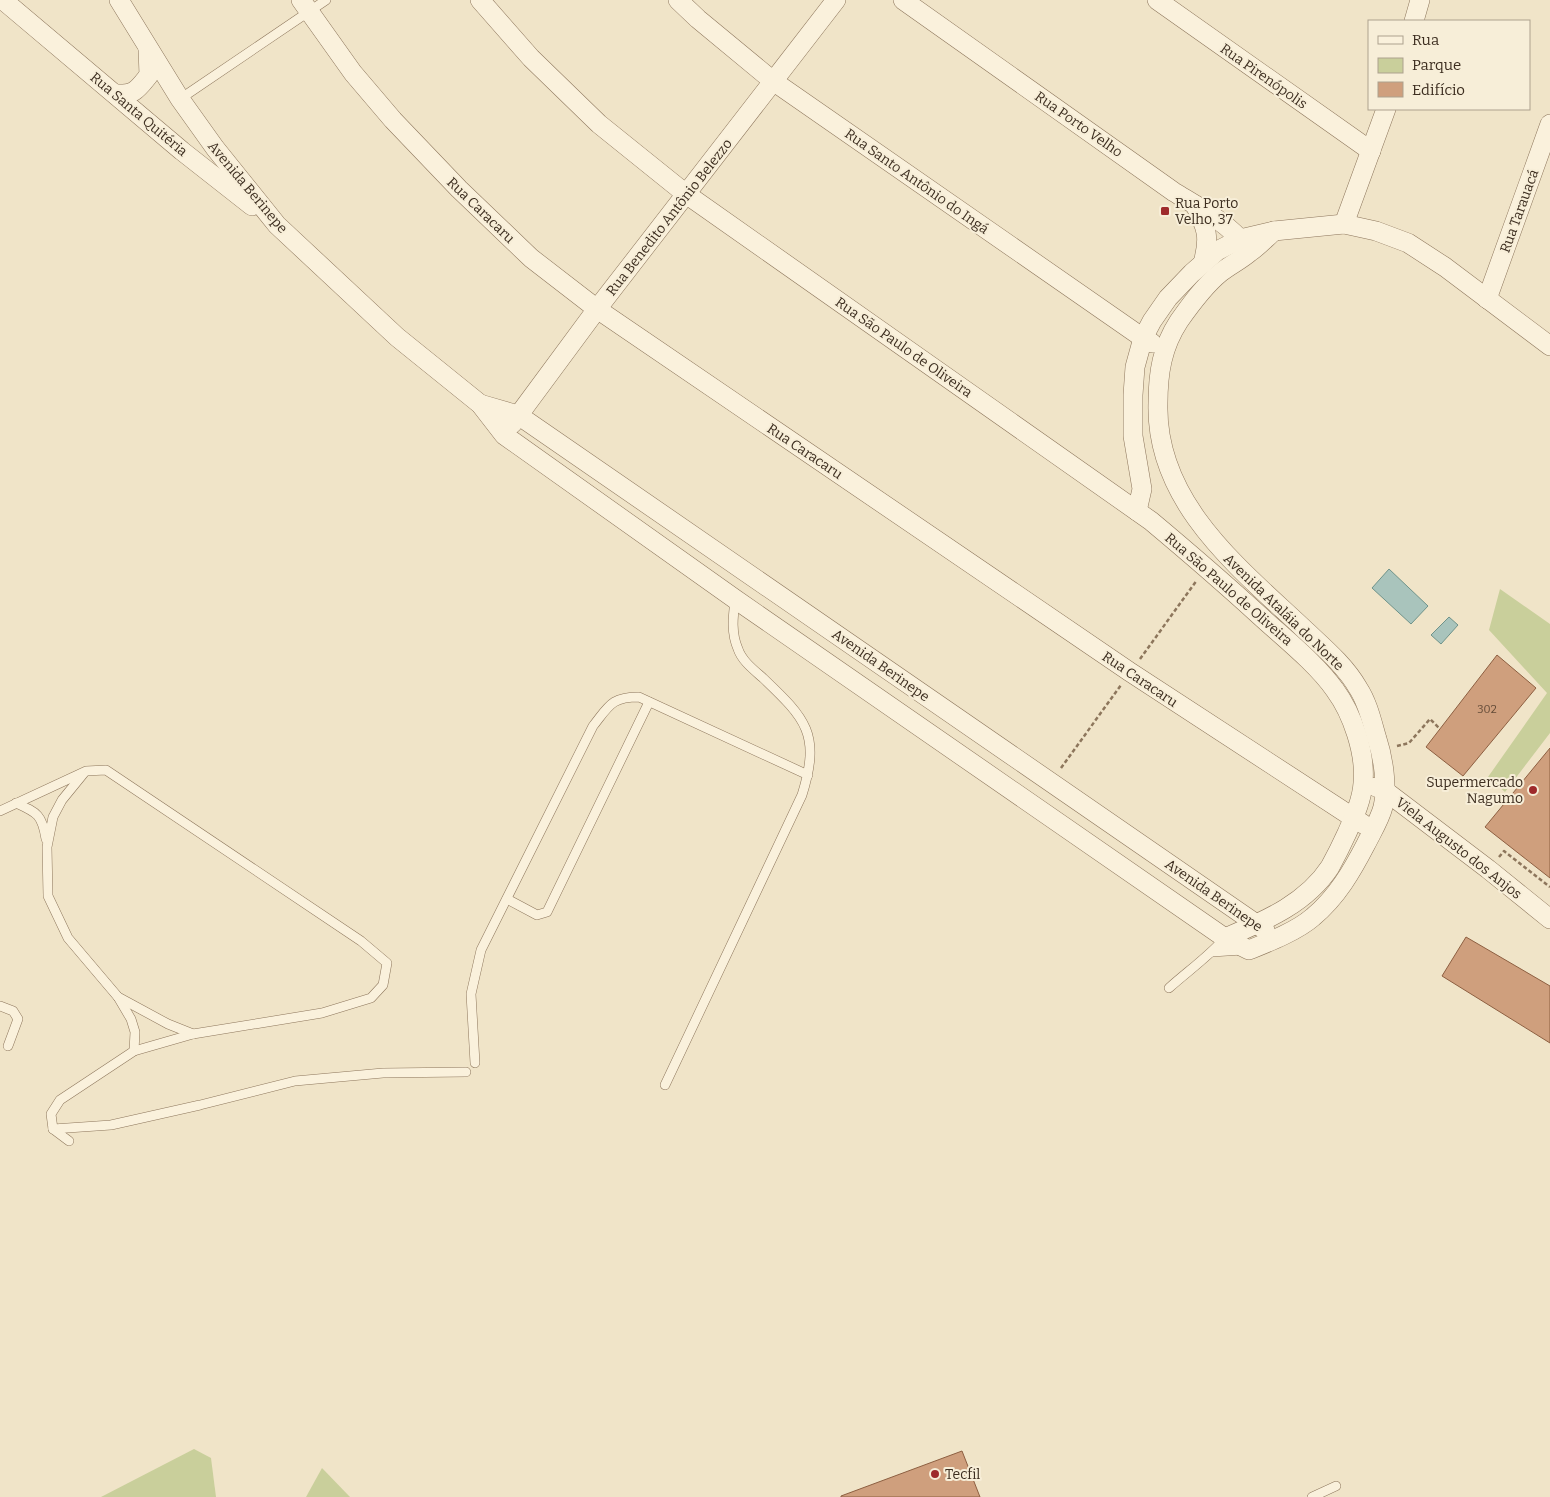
<svg xmlns="http://www.w3.org/2000/svg" width="1550" height="1497" font-family="Bitter,serif">
<rect width="100%" height="100%" fill="#f0e4c8"/>
<g fill="#c9cf9b">
<polygon points="1500,589 1550,624 1550,733 1505,792 1488,777 1547,693 1489,630"/>
<polygon points="194,1449 211,1458 216,1497 101,1497"/>
<polygon points="322,1468 350,1497 306,1497"/>
</g>
<g fill="#a9c4bc" stroke="#6f938a">
<polygon points="1389,569 1428,606 1411,624 1372,588"/>
<polygon points="1449,617 1458,625 1441,644 1431,635"/>
</g>
<g fill="#cf9f7d" stroke="#8d5f41">
<polygon points="1497,655 1536,688 1463,776 1426,747"/>
<polygon points="1550,748 1550,878 1485,827"/>
<polygon points="1466,937 1550,986 1550,1043 1442,976"/>
<polygon points="962,1451 980,1497 841,1497 841,1496"/>
</g>
<g fill="none" stroke-linecap="round" stroke-linejoin="round">
<defs>
<g id="service">
<polyline points="180,99 326,0"/>
<polyline points="84,773 62,800 53,817 47,847 48,896 68,938 118,997 131,1019 135,1032 134,1051"/>
<path d="M16 803C38 813 42 815 46 839"/>
<polyline points="0,811 86,771 106,770 361,941 387,963 383,985 371,998 322,1013 193,1034 134,1051 60,1100 51,1114 53,1129 69,1141"/>
<polyline points="507,899 537,915 547,912 649,702"/>
<polyline points="1212,952 1242,950"/>
<path d="M1169 988C1188 971 1208 957 1225 938"/>
<polyline points="118,997 168,1024 193,1034"/>
<polyline points="0,1006 13,1011 18,1019 8,1046"/>
<path d="M475 1063 471 994 481 950 593 726C609 706 611 697 639 697L808 775"/>
<path d="M665 1085 802 795C821 734 806 719 763 678 754 670 742 661 738 649 731 633 733 617 735 600"/>
<polyline points="53,1129 111,1125 200,1105 295,1081 383,1073 466,1072"/>
<polyline points="1312,1497 1336,1486"/>
</g>
<g id="minor">
<polyline points="3,0 182,151 252,206"/>
<path d="M119 0 180 99 215 148 277 225 397 337 480 404 504 435 735 599 1225 938 1249 950C1269 942 1297 931 1313 917 1337 897 1352 871 1366 844 1372 832 1380 819 1383 807 1388 788 1383 757 1377 739 1372 722 1368 703 1358 688 1345 665 1322 646 1303 628 1238 567 1155 502 1158 403 1158 373 1162 347 1179 321 1191 304 1204 286 1220 273 1230 265 1241 260 1250 252 1259 246 1266 238 1274 231"/>
<polyline points="301,0 353,73 393,120 459,189 531,258 597,309 1130,672 1363,824"/>
<path d="M480 0 531 58 599 124 686 194 1151 521C1188 552 1224 583 1259 615 1284 638 1316 663 1335 690 1352 713 1366 753 1363 783 1362 800 1354 817 1347 833 1342 844 1336 856 1330 867 1306 904 1264 921 1225 938"/>
<polyline points="678,0 698,19 773,81 1143,338 1152,343"/>
<path d="M903 0 1174 192C1200 208 1227 222 1247 247"/>
<polyline points="1157,0 1371,151"/>
<polyline points="1414,21 1420,0"/>
<path d="M115 94C135 95 137 90 149 75L148 49"/>
<path d="M1195 205C1207 228 1210 237 1203 263"/>
<polyline points="1344,224 1386,109"/>
<polyline points="1487,299 1550,124"/>
<polyline points="480,404 518,415 1265,930"/>
<polyline points="512,424 597,309 836,0"/>
<polyline points="1137,511 1142,489 1133,436 1133,395 1135,367 1143,338 1152,321 1168,298 1192,273 1217,251 1240,239 1274,231 1344,224 1376,231 1408,243 1445,267 1550,346"/>
<polyline points="1376,787 1384,790 1488,869 1550,919"/>
</g>
</defs>
<use href="#service" stroke="#8d765c" stroke-width="10"/>
<use href="#minor" stroke="#8d765c" stroke-width="20"/>
<g stroke="#8d765c" stroke-width="2.5" stroke-dasharray="4 2.5" stroke-linecap="butt">
<polyline points="1140,659 1197,580"/>
<polyline points="1397,746 1409,743 1430,719 1440,729"/>
<polyline points="1061,768 1121,685"/>
<polyline points="1499,857 1504,851 1550,887"/>
</g>
<use href="#service" stroke="#faf1dc" stroke-width="9"/>
<use href="#minor" stroke="#faf1dc" stroke-width="19"/>
</g>
<g fill="#9e2a2b" stroke="#f7eed8" stroke-width="2">
<rect x="1160" y="206" width="10" height="10" rx="2.5"/>
<circle cx="1533" cy="790" r="5"/>
<circle cx="935" cy="1474" r="5"/>
</g>
<g text-anchor="middle" stroke-width="4" stroke-linejoin="round" paint-order="stroke">
<g font-size="11" fill="#624a37">
<text x="1487" y="713">302</text>
</g>
<g font-size="14" fill="#3d2e20" stroke="#f7eed8">
<text transform="translate(1264 76) rotate(35)" y="5">Rua Pirenópolis</text>
<text transform="translate(139 114) rotate(40)" y="5">Rua Santa Quitéria</text>
<text transform="translate(1079 124) rotate(35)" y="5">Rua Porto Velho</text>
<text transform="translate(917 181) rotate(35)" y="5">Rua Santo Antônio do Ingá</text>
<text transform="translate(248 187) rotate(50)" y="5">Avenida Berinepe</text>
<text transform="translate(481 210) rotate(44)" y="5">Rua Caracaru</text>
<text transform="translate(1519 211) rotate(-70)" y="5">Rua Tarauacá</text>
<text transform="translate(669 217) rotate(-52)" y="5">Rua Benedito Antônio Belezzo</text>
<text transform="translate(904 347) rotate(35)" y="5">Rua São Paulo de Oliveira</text>
<text transform="translate(805 451) rotate(34)" y="5">Rua Caracaru</text>
<text transform="translate(1229 589) rotate(41)" y="5">Rua São Paulo de Oliveira</text>
<text transform="translate(1284 612) rotate(44)" y="5">Avenida Ataláia do Norte</text>
<text transform="translate(881 665) rotate(35)" y="5">Avenida Berinepe</text>
<text transform="translate(1140 679) rotate(34)" y="5">Rua Caracaru</text>
<text transform="translate(1459 848) rotate(38)" y="5">Viela Augusto dos Anjos</text>
<text transform="translate(1214 895) rotate(35)" y="5">Avenida Berinepe</text>
</g>
<g font-size="14" fill="#3d2e20" stroke="#f7eed8" text-anchor="start">
<text x="1175" y="208">Rua Porto<tspan x="1175" dy="16">Velho, 37</tspan></text>
<text x="1523" y="787" text-anchor="end">Supermercado<tspan x="1523" dy="16">Nagumo</tspan></text>
<text x="945" y="1479">Tecfil</text>
</g>
</g>
<rect x="1368" y="20" width="162" height="90" fill="#f7eed8" stroke="#ada18e"/>
<rect x="1378" y="36" width="25" height="8" fill="#faf1dc" stroke="#ada18e"/>
<text x="1412" y="45" font-size="15" fill="#3d2e20">Rua</text>
<rect x="1378" y="58" width="25" height="15" fill="#c9cf9b" stroke="#ada18e"/>
<text x="1412" y="70" font-size="15" fill="#3d2e20">Parque</text>
<rect x="1378" y="82" width="25" height="15" fill="#cf9f7d" stroke="#ada18e"/>
<text x="1412" y="95" font-size="15" fill="#3d2e20">Edifício</text>
</svg>
